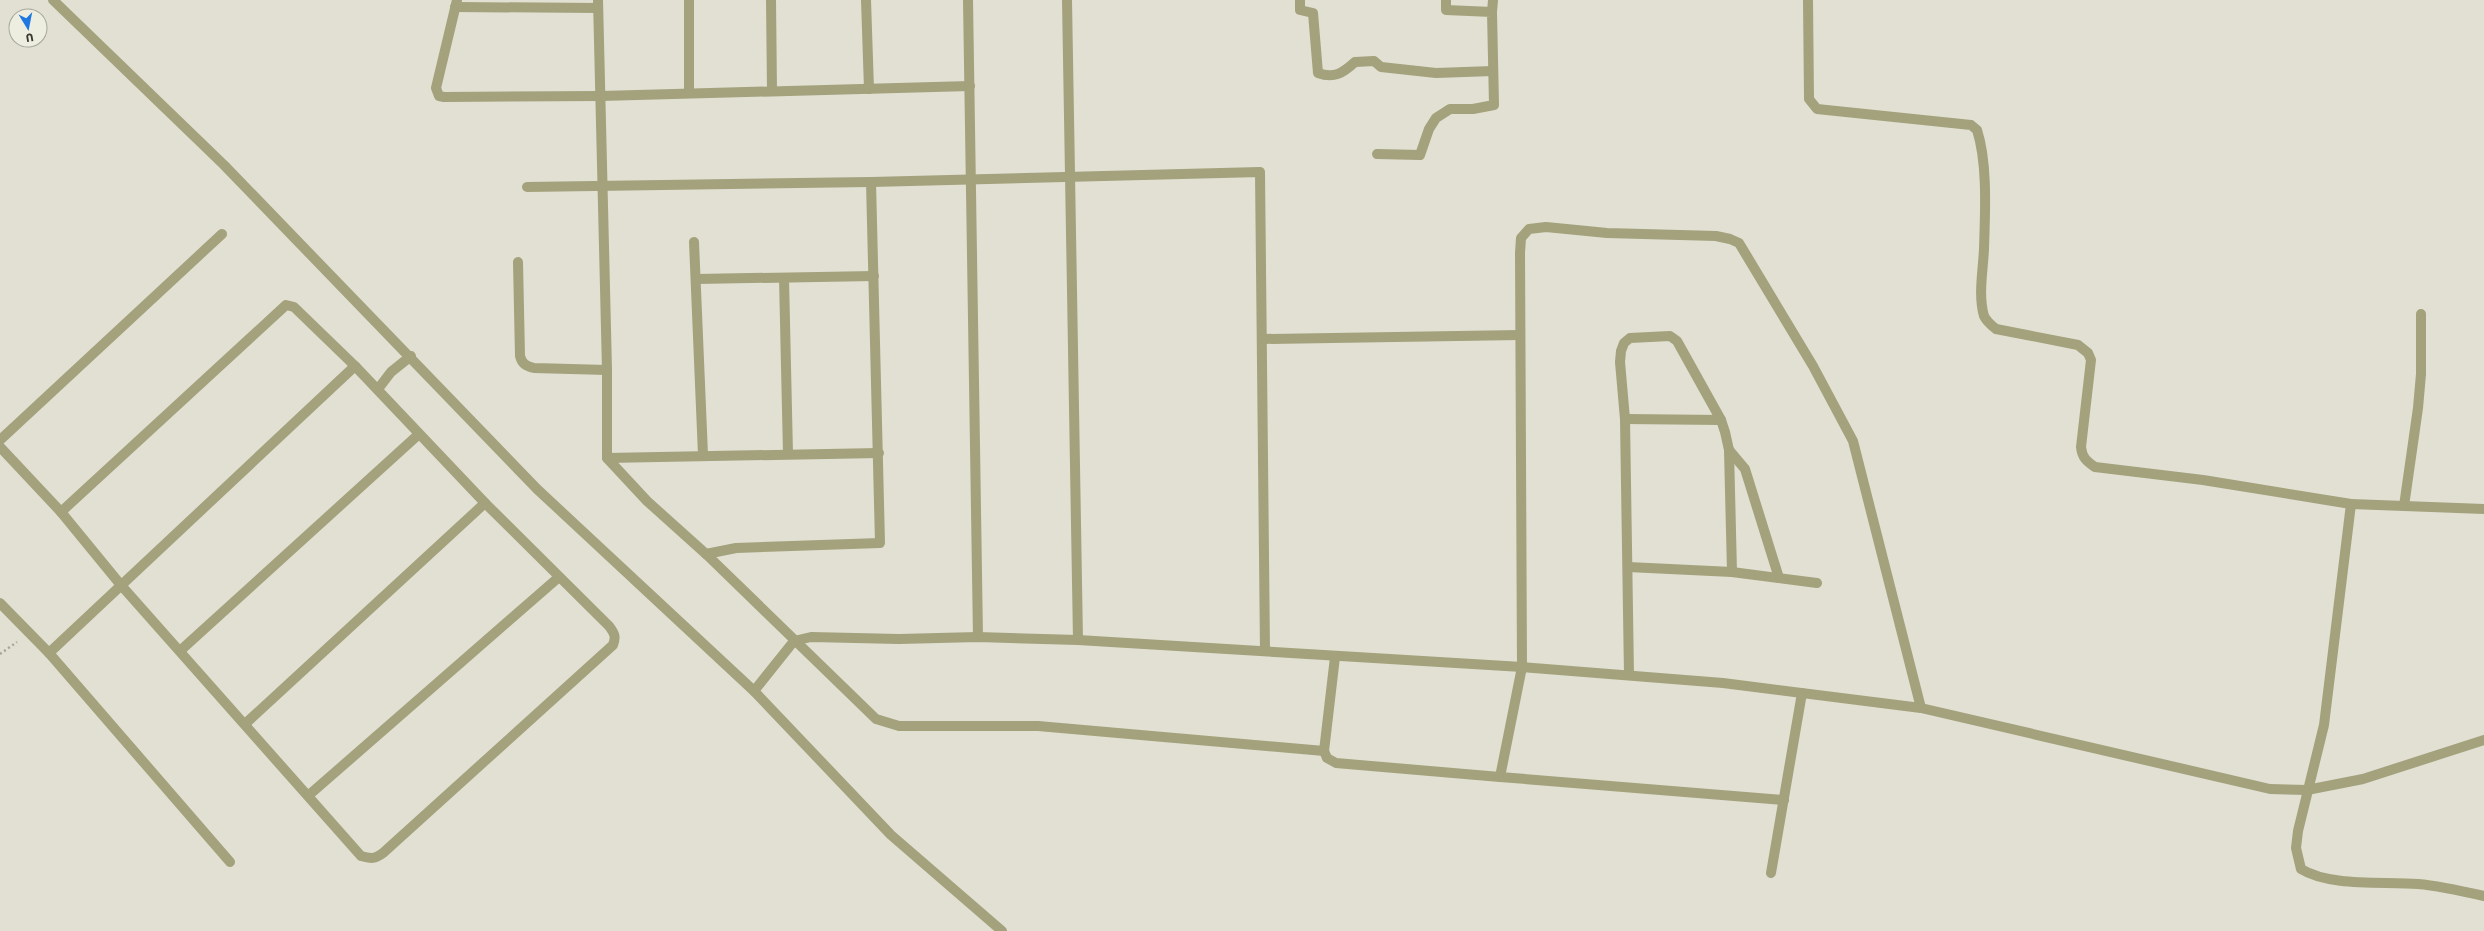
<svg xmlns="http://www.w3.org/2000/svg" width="2484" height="931" font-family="Jost,sans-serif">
<rect width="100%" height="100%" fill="#e1e0d3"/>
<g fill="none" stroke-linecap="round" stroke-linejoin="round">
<polyline stroke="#a5a49a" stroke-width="2.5" stroke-dasharray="2 3" stroke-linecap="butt" points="0,654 17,642"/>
<g stroke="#a3a27c" stroke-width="10">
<polyline points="53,0 224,165 537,489 754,691 891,835 1002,931"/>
<polyline points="457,0 436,88 439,96 444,97 601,96 970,86"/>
<polyline points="598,0 607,370 607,458 647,501 706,554 876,719 899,726 1038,726 1324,751"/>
<polyline points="771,0 772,91"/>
<polyline points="866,0 869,89"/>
<polyline points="968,0 978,637"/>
<polyline points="1067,0 1078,640"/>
<path d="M1300 0V10L1313 13 1318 73C1334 79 1343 73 1355 62L1374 61 1381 67 1436 73 1493 71"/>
<path d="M1808 0 1809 99 1817 109 1971 125 1977 130C1988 164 1985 214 1984 249 1983 271 1978 295 1984 316 1987 322 1991 325 1996 329L2078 345 2088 353 2091 360 2081 447C2082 457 2086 461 2095 467L2203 480 2351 504 2324 725 2298 831 2296 848 2301 869C2330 887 2384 881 2418 884 2440 886 2462 891 2484 896"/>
<polyline points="455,7 598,8"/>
<polyline points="1492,12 1493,0"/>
<polyline points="689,93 689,0"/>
<polyline points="1377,154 1420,155 1429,129 1436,118 1450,109 1473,109 1494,105 1492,12 1446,10 1446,0"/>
<polyline points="527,187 871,182 1260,172 1265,651"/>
<polyline points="694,242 703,455"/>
<path d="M518 262 520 356C522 364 526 366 534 368L607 370"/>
<polyline points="784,278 788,454"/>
<polyline points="696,279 874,276"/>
<polyline points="1262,339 1520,335"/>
<polyline points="378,389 391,372 411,356"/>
<polyline points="1625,419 1721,420"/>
<polyline points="0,440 222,234"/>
<path d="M0 447 61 512 120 584 361 856C371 859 375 859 383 853L613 645C616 637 615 634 609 626L485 503 355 366 49 653"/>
<polyline points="1729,450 1745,469 1779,578"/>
<polyline points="607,458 879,453"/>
<polyline points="2351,504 2484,509"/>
<polyline points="2404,506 2418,408 2421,374 2421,314"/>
<polyline points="61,512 286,305 294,307 355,366"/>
<polyline points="706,554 736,548 880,543 871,182"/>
<polyline points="1628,567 1732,572 1817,583"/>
<polyline points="0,603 49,653 230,862"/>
<polyline points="181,650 419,434"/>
<polyline points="1335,657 1324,751 1327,758 1336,763 1500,777"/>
<polyline points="1629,675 1625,419 1620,362 1621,351 1624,343 1630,338 1670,336 1677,341 1721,420 1725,432 1729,450 1732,572"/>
<polyline points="754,691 794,641 811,637 899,639 978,637 1078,640 1522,667 1723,683 1921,708 2270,789 2307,790 2363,779 2484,740"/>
<polyline points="245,724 485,503"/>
<polyline points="309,795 559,577"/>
<polyline points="1784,800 1500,777 1522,667 1520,253 1521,238 1529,229 1546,227 1607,233 1716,236 1730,239 1739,243 1813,366 1853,441 1921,708"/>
<polyline points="1771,873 1802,693"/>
</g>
</g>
<g transform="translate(28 28) rotate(170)"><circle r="19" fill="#eeeee0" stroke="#a6a69b"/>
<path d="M0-3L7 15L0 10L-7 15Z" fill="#1e78e1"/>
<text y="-6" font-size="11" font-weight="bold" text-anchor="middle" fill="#3a3a34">U</text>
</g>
</svg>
